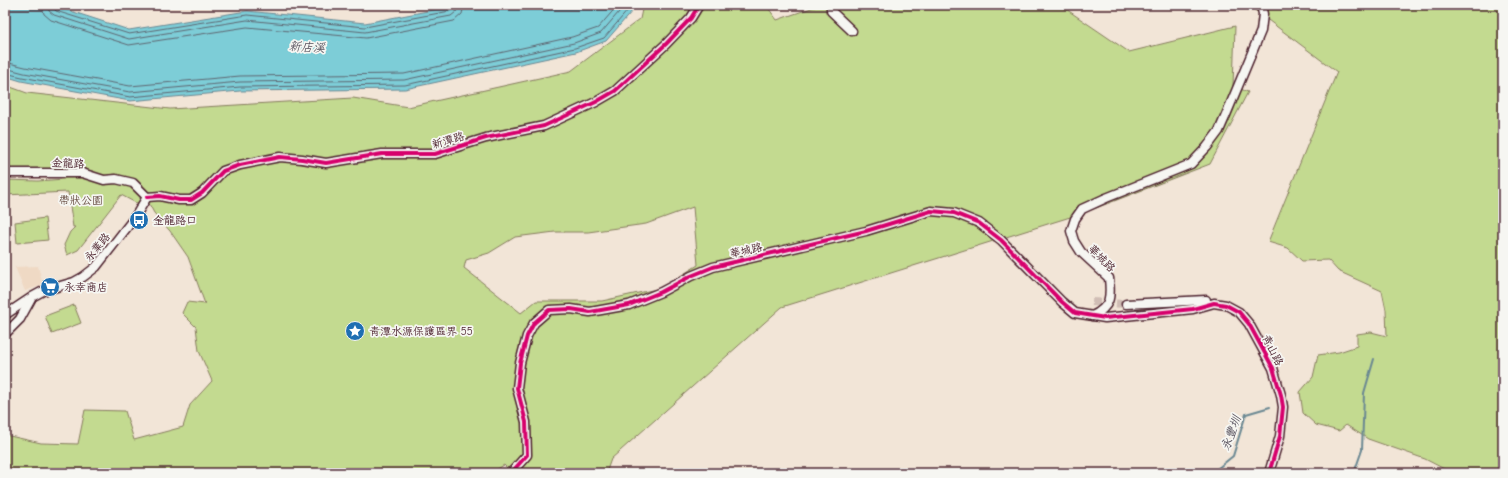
<svg xmlns="http://www.w3.org/2000/svg" width="1508" height="478" font-family="'Comic Neue','LXGW WenKai TC',sans-serif">
<rect width="100%" height="100%" fill="#f2e5d7"/>
<filter id="ink" filterUnits="userSpaceOnUse"><feTurbulence type="fractalNoise" baseFrequency=".025" numOctaves="2"/><feDisplacementMap in="SourceGraphic" scale="8" xChannelSelector="R" yChannelSelector="G"/><feConvolveMatrix kernelMatrix="1 2 1 2 8 2 1 2 1" color-interpolation-filters="sRGB"/></filter>
<g filter="url(#ink)">
<polygon fill="#efd9c4" points="38,266 43,285 25,291 15,267"/>
<g fill="#c3da90" stroke="#867c5e" fill-rule="evenodd">
<path d="M643 5H766L777 20 820 5H1060L1129 52 1235 26 1233 86 1248 92 1210 164 1083 213 782 307 611 459 606 473H512L504 465 491 473H5V435L41 443 78 444 85 410 125 411 134 440 183 427 190 405 212 381 199 351 196 327 182 313 187 302 205 304 188 257 170 231 154 213 140 187 136 185 143 200 136 203 121 195 78 250 67 255 64 245 70 232 75 227H73L68 192 5 195V180L38 181 64 179 63 176 5 175V85L27 93 170 109 353 98 408 107 571 71 640 19ZM693 207 698 265 661 288 602 301H536L521 313 464 268 466 260 489 253 515 237 555 232H588L646 224Z"/>
<polygon points="1248,5 1503,5 1503,473 1452,473 1425,459 1368,439 1346,425 1339,431 1316,425 1303,413 1300,392 1313,377 1318,355 1339,352 1357,346 1357,334 1371,332 1387,336 1386,310 1382,291 1338,271 1328,260 1302,261 1288,248 1268,242 1337,72"/>
<polygon points="45,218 48,240 17,243 15,222"/>
<polygon points="74,305 81,323 52,334 45,316"/>
</g>
<polygon fill="#7dcdd7" stroke="#698792" points="5,5 52,5 129,30 247,11 365,23 459,5 634,5 633,10 606,41 576,52 405,89 240,91 130,101 21,81 5,76"/>
<g fill="none" stroke-linecap="round" stroke-linejoin="round">
<g stroke="#5e6570" stroke-width="1">
<polyline points="42,5 44,14 51,20 129,45 247,27 366,38 454,21 462,14 464,5"/>
<polyline points="48,5 49,11 54,15 129,39 247,20 365,32 451,16 456,12 458,5"/>
<polyline points="53,5 54,9 56,11 129,34 247,15 365,27 450,11 453,9 453,5"/>
<polyline points="5,62 25,67 130,86 240,76 404,74 572,37 598,28 618,5"/>
<polyline points="5,68 24,73 130,92 240,82 404,80 574,43 601,33 625,5"/>
<polyline points="5,73 22,77 130,97 240,87 405,85 575,48 604,38 629,9 630,5"/>
</g>
<g stroke="#698792" stroke-width="2">
<polyline points="1212,473 1233,456 1246,414 1270,407"/>
<polyline points="1354,473 1362,450 1364,393 1374,359"/>
</g>
<polyline stroke="#d0bdb5" stroke-width="8" stroke-dasharray="8 4" stroke-linecap="butt" points="1092,302 1126,304"/>
<defs>
<g id="minor">
<polyline points="831,5 831,11 852,31"/>
<polyline points="5,173 82,173 104,180 116,179 133,183 147,197"/>
<polyline points="147,197 160,196 179,200 191,200 202,193 223,171 240,165 280,157 302,159 326,163 382,154 435,154 486,138 544,126 596,102 615,91 666,44 691,18 699,5"/>
<polyline points="1126,304 1206,300"/>
<polyline points="5,315 32,297 43,291 74,282 83,277 96,267 135,217 147,197"/>
<path d="M1092 316C1111 307 1111 297 1109 278L1081 252 1074 241 1071 231 1075 219 1082 209 1106 198 1191 164 1207 147 1219 131 1226 115 1261 31 1263 14 1261 5"/>
<polyline points="5,334 20,319 31,299"/>
<polyline points="511,473 527,455 526,422 517,388 520,363 527,336 534,323 549,310 571,309 590,312 629,305 661,292 691,276 713,267 866,231 931,211 954,213 979,223 1001,240 1062,302 1075,313 1105,318 1193,309 1214,303 1226,305 1239,312 1249,324 1273,368 1281,395 1283,407 1280,436 1269,473"/>
</g>
</defs>
<use href="#minor" stroke="#4a1f2b" stroke-width="11"/>
<use href="#minor" stroke="#f6f6f2" stroke-width="8"/>
<defs>
<g id="cycleway">
<polyline points="147,197 160,196 179,200 191,200 202,193 223,171 240,165 280,157 302,159 326,163 382,154 435,154 486,138 544,126 596,102 615,91 666,44 691,18 699,5"/>
<polyline points="511,473 527,455 526,422 517,388 520,363 527,336 534,323 549,310 571,309 590,312 629,305 661,292 691,276 713,267 866,231 931,211 954,213 979,223 1001,240 1062,302 1075,313 1105,318 1193,309 1214,303 1226,305 1239,312 1249,324 1273,368 1281,395 1283,407 1280,436 1269,473"/>
</g>
</defs>
<use href="#cycleway" stroke="#f6f6f2" stroke-width="6"/>
<use href="#cycleway" stroke="#d6006c" stroke-width="4"/>
</g>
</g>
<defs>
<symbol id="bus-disc" viewBox="-11 -11 22 22"><circle r="9.5" fill="#1f6fb2" stroke="#f6f6f2"/><path d="M-5-6H5V4H4V6H2V4H-2V6H-4V4H-5ZM-3.5-4V0h7V-4ZM-3.5 1.2v1.5H-2V1.2ZM2 1.2v1.5H3.5V1.2Z" fill="#fff"/></symbol>
<symbol id="supermarket-disc" viewBox="-11 -11 22 22"><circle r="9.5" fill="#1f6fb2" stroke="#f6f6f2"/><path d="M-6-5.5h2.5l.6 2H6L4.5 2H-2.5L-4.4-4H-6ZM-1.5 3.2a1.3 1.3 0 1 0 .1 0ZM3 3.2a1.3 1.3 0 1 0 .1 0Z" fill="#fff"/></symbol>
<symbol id="sight-disc" viewBox="-11 -11 22 22"><circle r="9.5" fill="#1f6fb2" stroke="#f6f6f2"/><path d="M0-6L1.8-2.2L6-1.7L2.9 1.2L3.7 5.4L0 3.3L-3.7 5.4L-2.9 1.2L-6-1.7L-1.8-2.2Z" fill="#fff"/></symbol>
</defs>
<g fill-rule="evenodd">
<use href="#bus-disc" x="128" y="209" width="22" height="22"/>
<use href="#supermarket-disc" x="39" y="276" width="22" height="22"/>
<use href="#sight-disc" x="344" y="320" width="22" height="22"/>
</g>
<g text-anchor="middle" stroke-width="3.5" stroke-linejoin="round" paint-order="stroke">
<g font-size="11" fill="#4a1f2b" stroke="#f6f6f2">
<text transform="translate(448 140) rotate(-16)" y="4">新潭路</text>
<text transform="translate(68 163) rotate(3)" y="4">金龍路</text>
<text transform="translate(97 247) rotate(-50)" y="4">永業路</text>
<text transform="translate(746 250) rotate(-13)" y="4">華城路</text>
<text transform="translate(1102 258) rotate(46)" y="4">華城路</text>
<text transform="translate(1273 350) rotate(63)" y="4">青山路</text>
</g>
<g font-size="11" fill="#684e44" stroke="#f6f6f2">
<text x="81" y="204">帶狀公園</text>
</g>
<g font-size="11" fill="#4a1f2b" stroke="#f6f6f2" text-anchor="start">
<text x="153" y="224">金龍路口</text>
<text x="64" y="291">永幸商店</text>
<text x="369" y="335">青潭水源保護區界 55</text>
</g>
<g font-size="12" font-style="italic" fill="#59535f" stroke="#f6f6f2">
<text transform="translate(307 47) rotate(3)" y="4">新店溪</text>
<text transform="translate(1231 433) rotate(-70)" y="4">永豐圳</text>
</g>
</g>
<rect width="1508" height="478" fill="none" stroke="#f6f6f2" stroke-width="20"/>
<rect x="10" y="10" width="1488" height="458" fill="none" stroke="#4a1f2b" stroke-width="1.5" filter="url(#ink)"/>
</svg>
